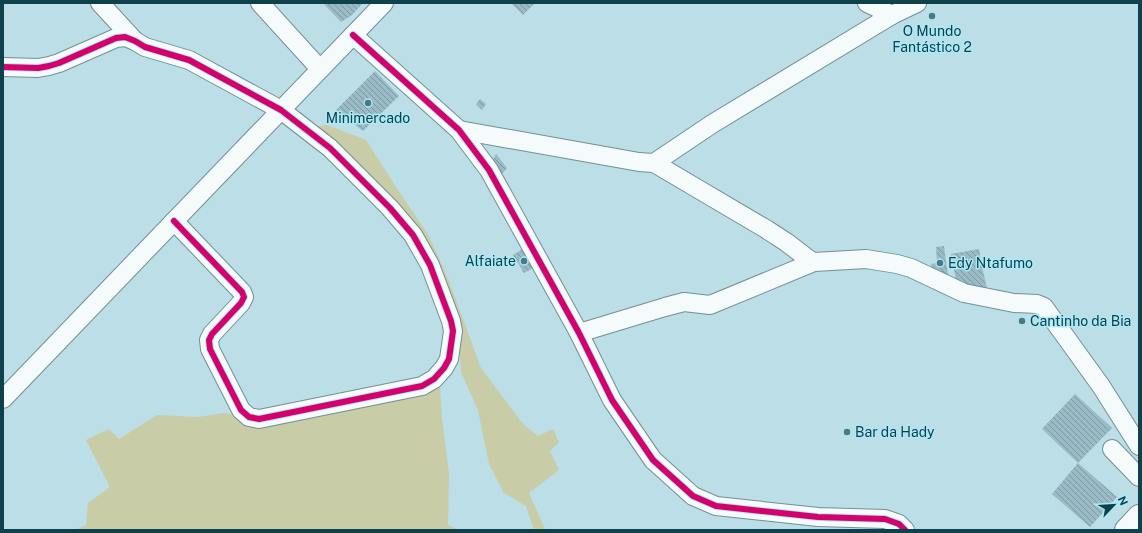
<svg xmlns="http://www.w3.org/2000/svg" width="1142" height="533" font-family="'Public Sans',sans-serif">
<defs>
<pattern id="building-back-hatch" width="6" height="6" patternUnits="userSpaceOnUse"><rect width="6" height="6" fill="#9abac6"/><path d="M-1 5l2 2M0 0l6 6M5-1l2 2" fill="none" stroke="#7c99a3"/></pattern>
</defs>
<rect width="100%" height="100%" fill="#bcdee6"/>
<g fill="#c8cca7">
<polygon points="327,125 366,140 396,187 429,236 449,281 481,368 523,424 538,436 553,429 559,442 550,451 559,470 529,493 545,529 548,530 534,530 526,506 504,493 489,464 478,410 461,372 459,336 413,235 303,128"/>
<polygon points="422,386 440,386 442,418 449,473 448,525 459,530 74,530 86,525 88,503 110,487 86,440 109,429 119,439 157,415 198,417 224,413 249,417"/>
</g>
<g fill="url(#building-back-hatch)">
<polygon points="323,3 363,3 352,15 341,22"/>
<polygon points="511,3 535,3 523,15"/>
<polygon points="375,71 399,96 363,131 336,110"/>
<polygon points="480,99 486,104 482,110 476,104"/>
<polygon points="496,154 507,168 500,176 492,162"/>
<polygon points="944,246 947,269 950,281 935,274 931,264 937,263 936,247"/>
<polygon points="524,248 535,267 524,273 513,255"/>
<polygon points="979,249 983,271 988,293 956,280 951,254"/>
<polygon points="1075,394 1112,428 1078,463 1042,429"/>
<polygon points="1078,463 1117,497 1090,527 1052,494"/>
</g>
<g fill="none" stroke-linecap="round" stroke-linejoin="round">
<defs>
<g id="minor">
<polyline points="100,3 135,41"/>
<polyline points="260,3 320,69"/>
<polyline points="867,3 892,15"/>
<polyline points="353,35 459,130 489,170 579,333 612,400 653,460 693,496 716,506 818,517 885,519 899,524 905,530"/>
<polyline points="3,67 38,68 49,66 59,63 116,38 125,37 135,41 145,47 189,60 281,110 330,148 390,208 413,235 430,265 451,321 453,331 449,359 444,368 434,379 422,386 259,419 249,417 241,410 210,349 209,340 212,334 241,303 244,297 242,292 174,221"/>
<polyline points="459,130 639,162 654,163 766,229 786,242 811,261 814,262 866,259 897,264 911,268 964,293 1014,303 1037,304 1044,307 1101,386 1139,446"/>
<polyline points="654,163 712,124 892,15 917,3"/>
<polyline points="579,333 665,307 684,302 710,305 814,262"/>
<polyline points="3,399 384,3"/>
<polyline points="1112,449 1139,477"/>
</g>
<polyline id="major" points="1126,530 1139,516"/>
</defs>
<use href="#minor" stroke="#748f95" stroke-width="20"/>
<use href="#major" stroke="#748f95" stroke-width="24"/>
<use href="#minor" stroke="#f5fafb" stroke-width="18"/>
<use href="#major" stroke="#f5fafb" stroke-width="22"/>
<defs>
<g id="cycleway">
<polyline points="353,35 459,130 489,170 579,333 612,400 653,460 693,496 716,506 818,517 885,519 899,524 905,530"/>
<polyline points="3,67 38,68 49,66 59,63 116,38 125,37 135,41 145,47 189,60 281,110 330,148 390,208 413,235 430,265 451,321 453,331 449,359 444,368 434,379 422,386 259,419 249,417 241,410 210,349 209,340 212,334 241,303 244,297 242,292 174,221"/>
</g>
</defs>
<use href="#cycleway" stroke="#abe9f7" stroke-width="8"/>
<use href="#cycleway" stroke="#d6006c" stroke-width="6"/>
</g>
<g fill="#4b7881" stroke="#abe9f7" stroke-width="1.5">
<circle cx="932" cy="16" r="4"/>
<circle cx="368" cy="103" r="4"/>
<circle cx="524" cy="261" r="4"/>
<circle cx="940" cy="263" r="4"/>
<circle cx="1022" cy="321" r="4"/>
<circle cx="847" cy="432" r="4"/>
</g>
<g text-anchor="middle" stroke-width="3" stroke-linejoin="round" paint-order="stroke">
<g font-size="14" fill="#0e414b" stroke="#abe9f7" text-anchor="start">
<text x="932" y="36" text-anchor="middle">O Mundo<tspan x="932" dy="16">Fantástico 2</tspan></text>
<text x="368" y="123" text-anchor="middle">Minimercado</text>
<text x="516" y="266" text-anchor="end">Alfaiate</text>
<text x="948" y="268">Edy Ntafumo</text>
<text x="1030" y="326">Cantinho da Bia</text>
<text x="855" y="437">Bar da Hady</text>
</g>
</g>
<rect width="1142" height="533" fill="none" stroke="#0e414b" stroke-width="8"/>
<g transform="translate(1114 505) rotate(65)" stroke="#abe9f7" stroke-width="3" paint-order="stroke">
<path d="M0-3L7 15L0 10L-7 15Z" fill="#0e414b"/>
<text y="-6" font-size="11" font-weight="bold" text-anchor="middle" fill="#0e414b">N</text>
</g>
</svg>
